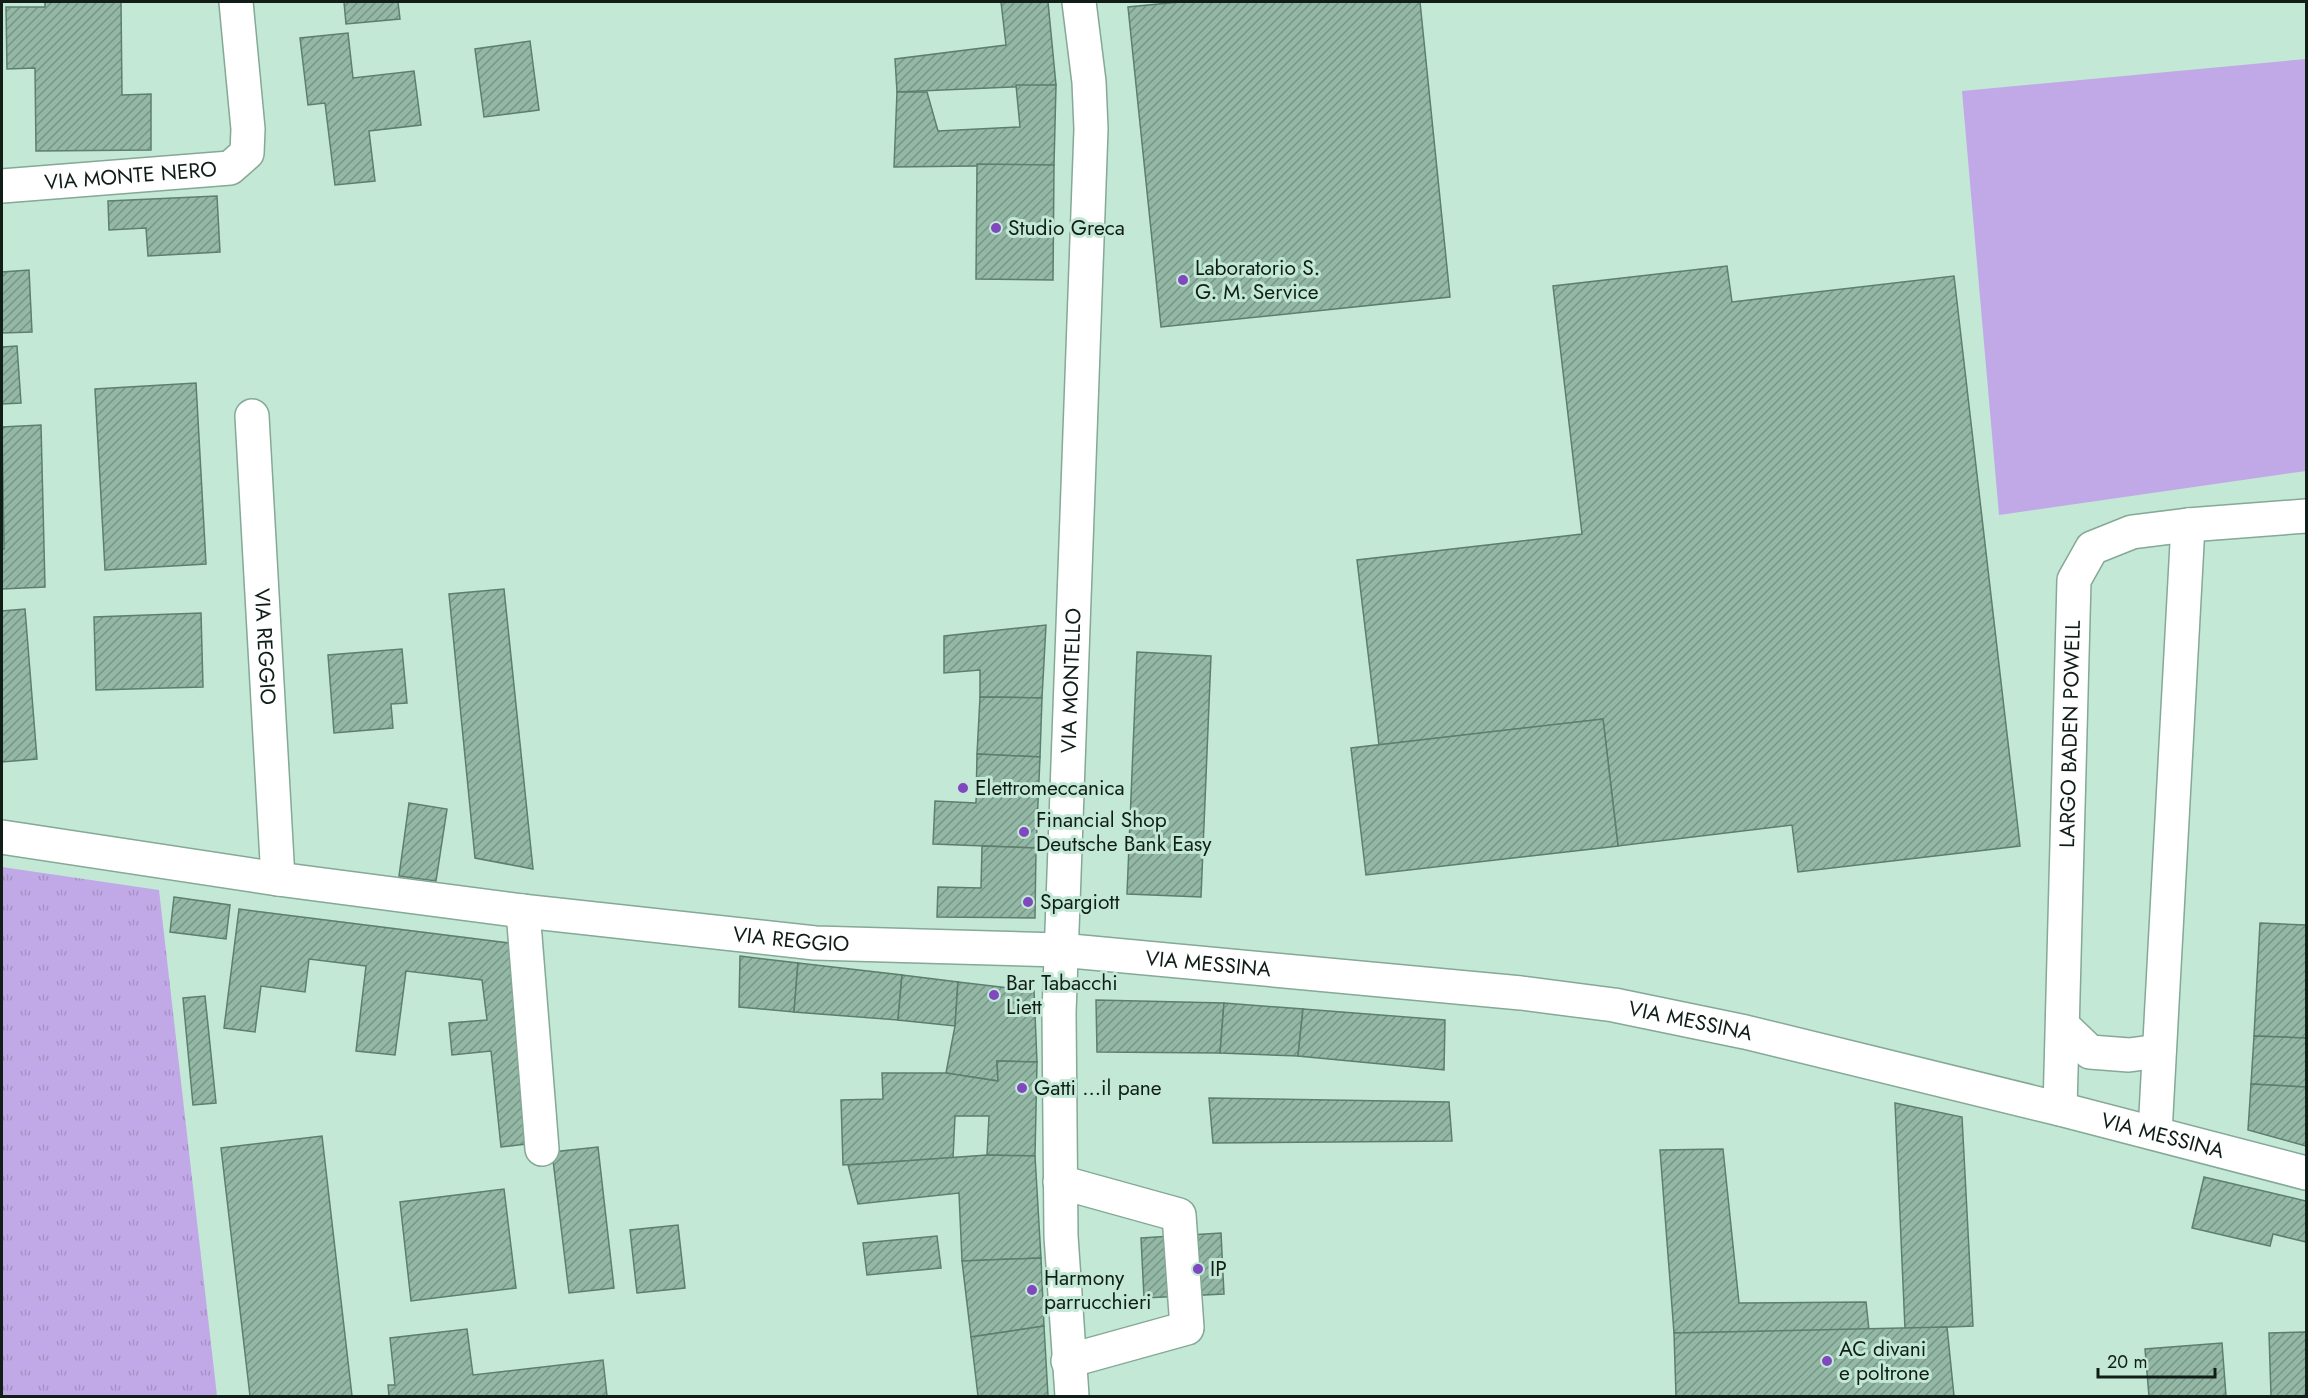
<svg xmlns="http://www.w3.org/2000/svg" width="2308" height="1398" font-family="Jost,sans-serif">
<defs>
<pattern id="park-tufts" width="24" height="20" patternUnits="userSpaceOnUse" patternTransform="scale(1.5)"><rect width="24" height="20" fill="#c1a9e8"/><path d="M3 7l-1-3M5 7V3M7 7l1-3M15 17l-1-3M17 17v-4M19 17l1-3" fill="none" stroke="#a591c6"/></pattern>
<pattern id="building-hatch" width="6" height="6" patternUnits="userSpaceOnUse" patternTransform="scale(1.5)"><rect width="6" height="6" fill="#94b8a6"/><path d="M-1 1l2-2M0 6l6-6M5 7l2-2" fill="none" stroke="#779586"/></pattern>
</defs>
<rect width="100%" height="100%" fill="#c3e8d6"/>
<polygon fill="#c1a9e8" points="2306,59 2306,471 1999,515 1962,91"/>
<polygon fill="url(#park-tufts)" points="2,867 159,890 217,1396 2,1396"/>
<g fill="url(#building-hatch)" stroke="#5c7f6e" stroke-width="1.5">
<polygon points="45,2 121,2 122,95 151,94 151,150 36,151 35,68 7,69 6,7 45,7"/>
<polygon points="344,2 398,2 400,19 346,24"/>
<polygon points="1001,2 1048,2 1056,85 897,92 895,59 1006,45"/>
<polygon points="1179,2 1420,2 1450,297 1161,327 1128,7"/>
<polygon points="348,33 353,78 414,71 421,125 369,131 375,181 335,185 325,103 308,105 300,38"/>
<polygon points="530,41 539,110 484,117 475,49"/>
<polygon points="1016,85 1056,85 1054,165 894,167 897,92 927,92 938,131 1020,127"/>
<polygon points="977,164 1054,165 1053,280 976,279"/>
<polygon points="217,196 220,252 148,256 146,228 109,230 108,201"/>
<polygon points="1727,266 1732,302 1954,276 2020,846 1798,872 1792,825 1618,846 1603,719 1379,745 1357,560 1582,534 1553,286"/>
<polygon points="29,270 32,332 2,333 2,272"/>
<polygon points="17,346 21,403 2,404 2,347"/>
<polygon points="196,383 206,564 105,570 95,389"/>
<polygon points="41,425 45,587 2,589 2,549 4,549 2,427"/>
<polygon points="504,589 533,869 475,858 449,594"/>
<polygon points="25,609 37,759 2,762 2,611"/>
<polygon points="201,613 203,687 96,690 94,617"/>
<polygon points="1046,625 1042,698 980,697 980,670 944,673 944,636"/>
<polygon points="402,649 407,703 391,704 393,728 334,733 328,655"/>
<polygon points="1137,652 1211,656 1201,897 1127,894"/>
<polygon points="980,697 1042,698 1040,757 977,754"/>
<polygon points="1603,719 1618,846 1366,875 1351,748"/>
<polygon points="977,754 1040,757 1036,848 933,844 935,801 976,803"/>
<polygon points="409,803 447,809 436,881 399,876"/>
<polygon points="982,846 1036,848 1035,918 937,917 938,887 981,888"/>
<polygon points="174,897 230,905 226,939 170,932"/>
<polygon points="239,909 509,943 512,950 534,1143 501,1147 491,1051 452,1055 449,1023 487,1020 482,980 406,971 395,1055 356,1051 366,966 309,959 305,992 261,986 255,1032 224,1028"/>
<polygon points="2260,923 2306,925 2306,1038 2254,1036"/>
<polygon points="740,956 798,963 794,1012 739,1007"/>
<polygon points="798,963 902,975 898,1020 794,1012"/>
<polygon points="902,975 958,982 955,1026 898,1020"/>
<polygon points="958,982 1034,991 1037,1062 997,1061 998,1081 946,1073 955,1026"/>
<polygon points="205,996 216,1103 193,1105 183,998"/>
<polygon points="1096,1000 1224,1003 1220,1053 1097,1052"/>
<polygon points="1224,1003 1303,1009 1298,1056 1220,1053"/>
<polygon points="1303,1009 1445,1020 1444,1070 1298,1056"/>
<polygon points="2254,1036 2306,1038 2306,1087 2251,1084"/>
<polygon points="997,1061 1037,1062 1035,1156 987,1155 989,1116 955,1116 953,1158 843,1165 841,1100 883,1099 882,1073 946,1073 998,1081"/>
<polygon points="2251,1084 2306,1087 2306,1146 2248,1130"/>
<polygon points="1209,1098 1449,1102 1452,1141 1213,1143"/>
<polygon points="1895,1103 1962,1117 1973,1326 1905,1329"/>
<polygon points="322,1136 352,1396 250,1396 221,1148"/>
<polygon points="598,1147 614,1288 569,1293 552,1152"/>
<polygon points="1723,1149 1739,1303 1866,1302 1869,1330 1674,1333 1660,1150"/>
<polygon points="987,1155 1035,1156 1041,1258 962,1261 959,1193 858,1204 848,1165"/>
<polygon points="2204,1177 2306,1201 2306,1242 2273,1234 2270,1246 2192,1228"/>
<polygon points="504,1189 516,1288 411,1301 400,1202"/>
<polygon points="678,1225 685,1288 637,1293 630,1230"/>
<polygon points="1221,1233 1224,1294 1144,1298 1141,1238"/>
<polygon points="937,1236 941,1268 867,1275 863,1243"/>
<polygon points="1041,1258 1044,1326 971,1337 962,1261"/>
<polygon points="1044,1326 1048,1396 978,1396 971,1337"/>
<polygon points="1947,1327 1954,1396 1676,1396 1674,1333"/>
<polygon points="467,1329 473,1375 603,1360 607,1396 389,1396 388,1385 395,1385 390,1338"/>
<polygon points="2306,1332 2306,1396 2271,1396 2269,1333"/>
<polygon points="2222,1343 2226,1396 2149,1396 2145,1349"/>
</g>
<g fill="none" stroke-linecap="round" stroke-linejoin="round">
<defs>
<g id="minor">
<path id="s1" d="M2 186 230 168 247 153 248 129 236 2"/>
<path id="s2" d="M252 416 278 879"/>
<path id="s3" d="M2 837 278 879 523 911 815 943 1060 950 1521 993 1614 1005 1745 1032 2060 1109 2306 1173"/>
<polyline points="523,911 542,1149"/>
<polyline points="2063,1026 2090,1052 2129,1055 2159,1051"/>
<path id="s4" d="M2060 1109 2074 580 2092 548 2132 532 2188 525 2306 516"/>
<polyline points="2155,1133 2188,525"/>
<polyline points="1060,1182 1179,1215 1187,1328 1068,1361"/>
<path id="s5" d="M1072 1396 1061 1236 1059 1013 1091 129 1089 82 1079 2"/>
</g>
</defs>
<use href="#minor" stroke="#85a897" stroke-width="36"/>
<use href="#minor" stroke="#fff" stroke-width="33"/>
</g>
<g fill="#7f48bf" stroke="#c3e8d6" stroke-width="2">
<circle cx="996" cy="228" r="6"/>
<circle cx="1183" cy="280" r="6"/>
<circle cx="963" cy="788" r="6"/>
<circle cx="1024" cy="832" r="6"/>
<circle cx="1028" cy="902" r="6"/>
<circle cx="994" cy="995" r="6"/>
<circle cx="1022" cy="1088" r="6"/>
<circle cx="1198" cy="1269" r="6"/>
<circle cx="1032" cy="1290" r="6"/>
<circle cx="1827" cy="1361" r="6"/>
</g>
<g text-anchor="middle" stroke-width="6" stroke-linejoin="round" paint-order="stroke">
<g font-size="21" fill="#101e17" stroke="#c3e8d6">
<text dy="7" stroke="none"><textPath href="#s1" startOffset="129">VIA MONTE NERO</textPath></text>
<text dy="7" stroke="none"><textPath href="#s2" startOffset="231">VIA REGGIO</textPath></text>
<text dy="7" stroke="none"><textPath href="#s5" startOffset="716">VIA MONTELLO</textPath></text>
<text dy="7" stroke="none"><textPath href="#s4" startOffset="375">LARGO BADEN POWELL</textPath></text>
<text dy="7" stroke="none"><textPath href="#s3" startOffset="796">VIA REGGIO</textPath></text>
<text dy="7" stroke="none"><textPath href="#s3" startOffset="1214">VIA MESSINA</textPath></text>
<text dy="7" stroke="none"><textPath href="#s3" startOffset="1700">VIA MESSINA</textPath></text>
<text dy="7" stroke="none"><textPath href="#s3" startOffset="2186">VIA MESSINA</textPath></text>
</g>
<g font-size="21" fill="#101e17" stroke="#c3e8d6" text-anchor="start">
<text x="1008" y="235">Studio Greca</text>
<text x="1195" y="275">Laboratorio S.<tspan x="1195" dy="24">G. M. Service</tspan></text>
<text x="975" y="795">Elettromeccanica</text>
<text x="1036" y="827">Financial Shop<tspan x="1036" dy="24">Deutsche Bank Easy</tspan></text>
<text x="1040" y="909">Spargiott</text>
<text x="1006" y="990">Bar Tabacchi<tspan x="1006" dy="24">Liett</tspan></text>
<text x="1034" y="1095">Gatti ...il pane</text>
<text x="1210" y="1276">IP</text>
<text x="1044" y="1285">Harmony<tspan x="1044" dy="24">parrucchieri</tspan></text>
<text x="1839" y="1356">AC divani<tspan x="1839" dy="24">e poltrone</tspan></text>
</g>
</g>
<rect width="2308" height="1398" fill="none" stroke="#101e17" stroke-width="6"/>
<path d="M2098 1368v9h117v-9" fill="none" stroke="#101e17" stroke-width="3"/>
<text x="2107" y="1368" font-size="18" fill="#101e17" stroke="#c3e8d6" stroke-width="4.5" paint-order="stroke">20 m</text>
</svg>
